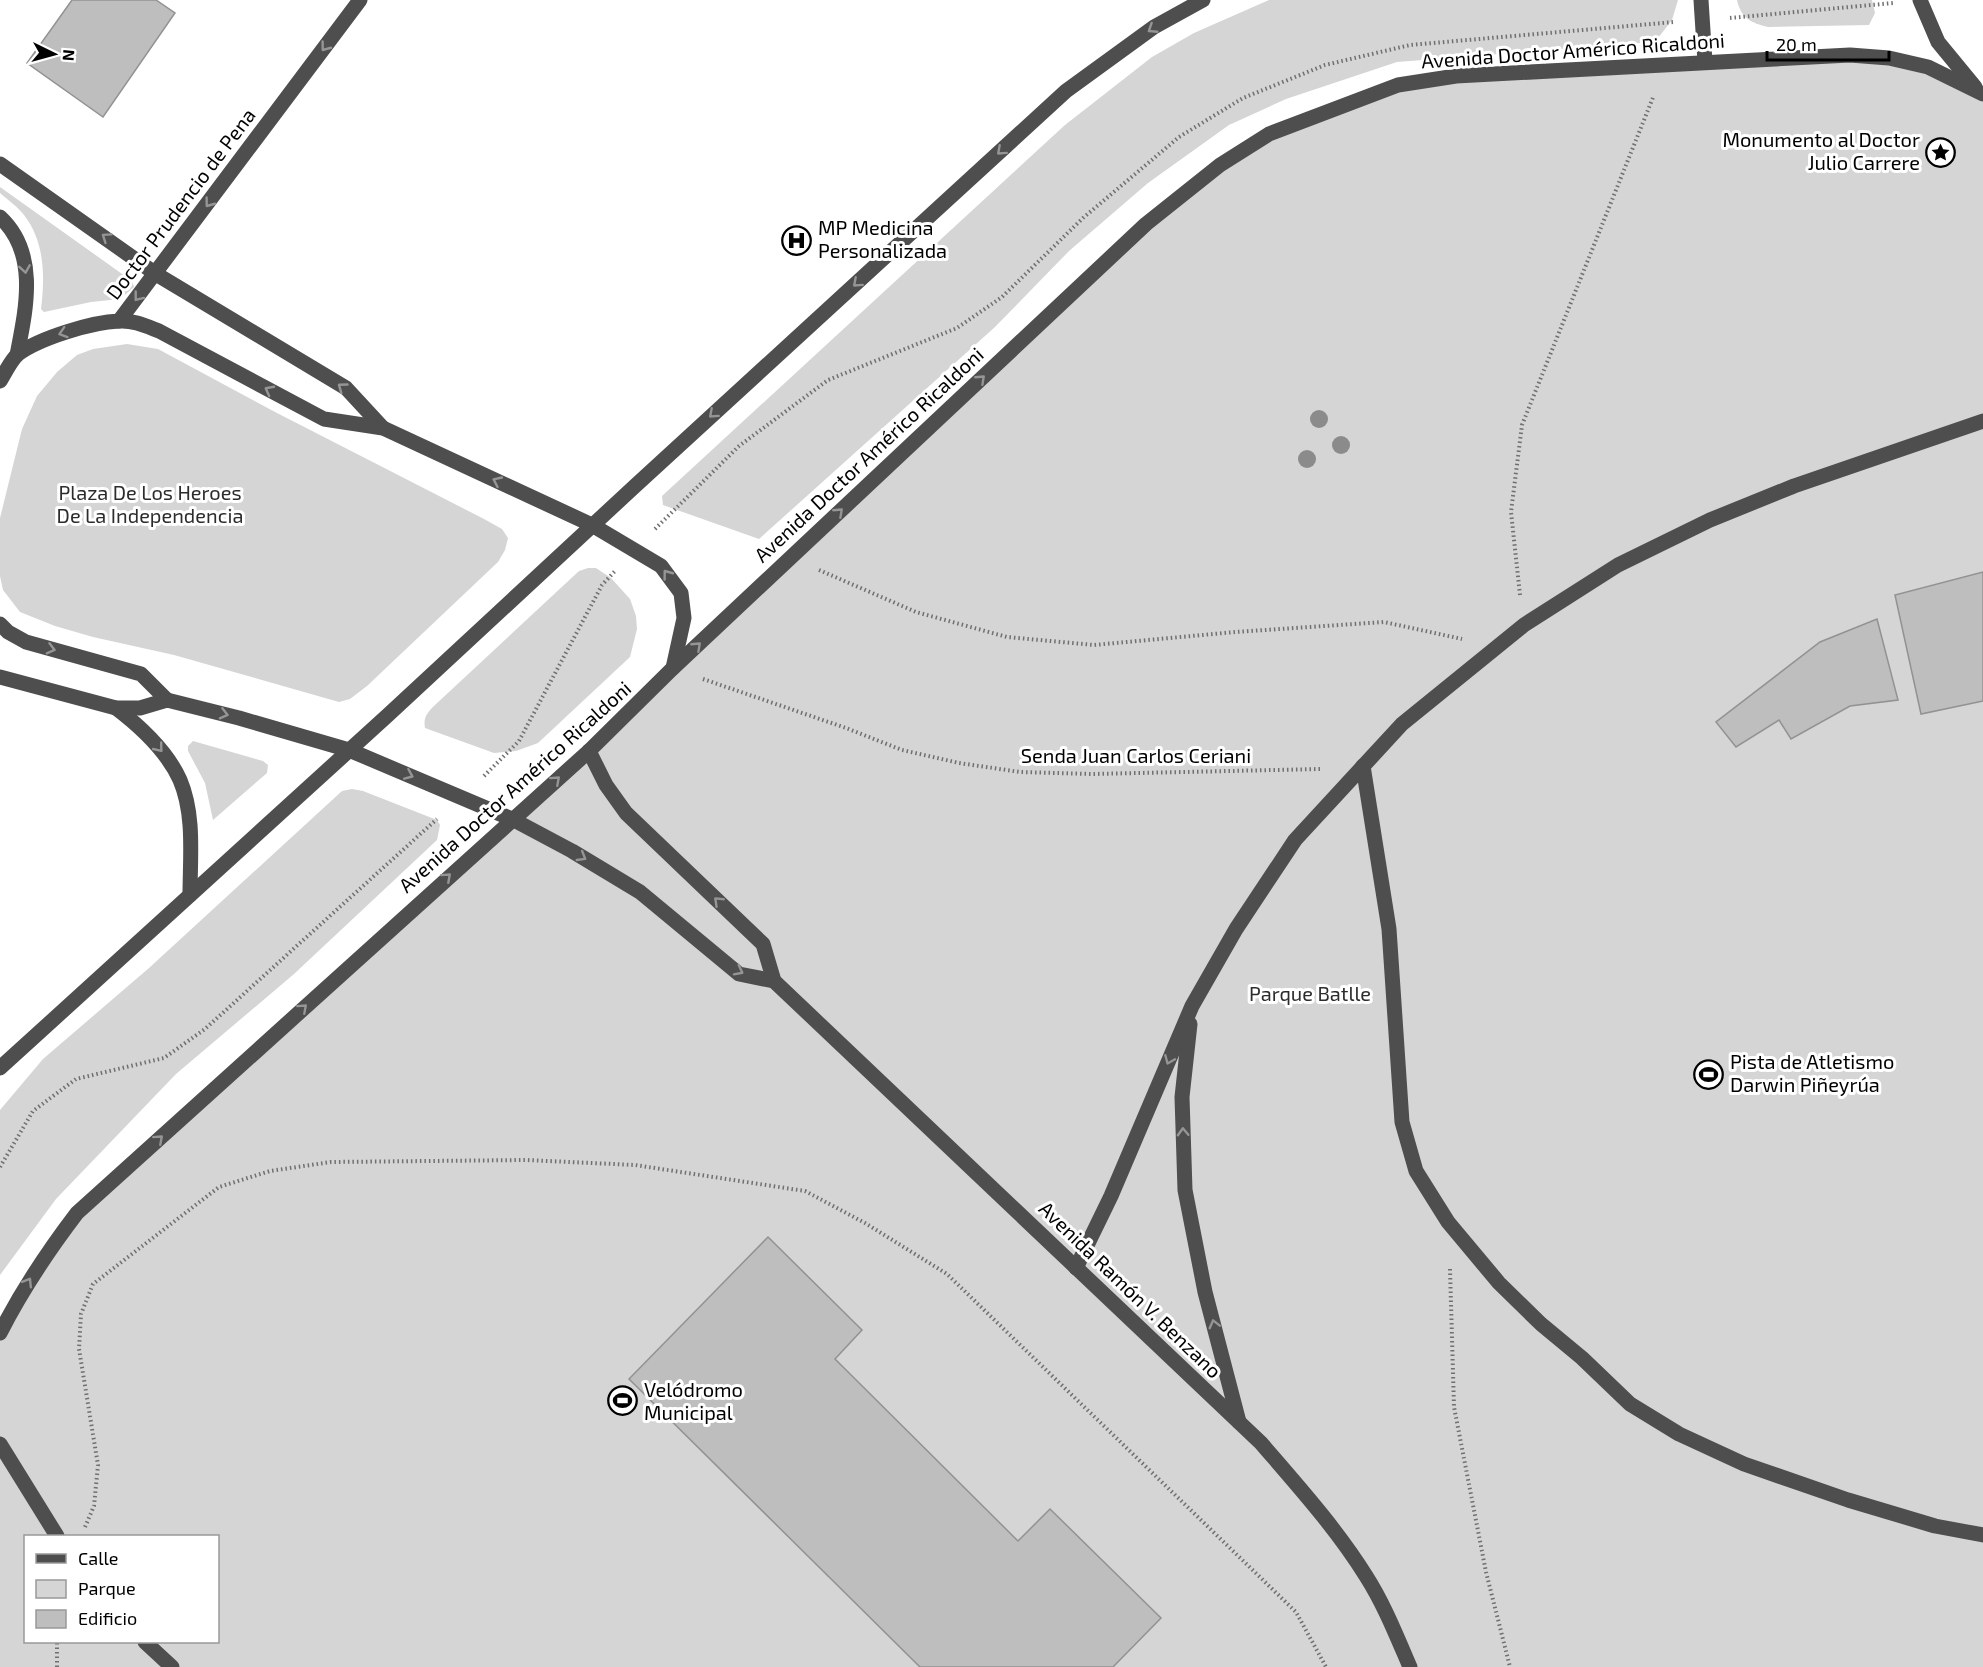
<svg xmlns="http://www.w3.org/2000/svg" width="1983" height="1667" font-family="'Exo 2',sans-serif">
<rect width="100%" height="100%" fill="#fff"/>
<g fill="#d5d5d5" fill-rule="evenodd">
<polygon points="1269,0 1678,0 1672,20 1658,38 1641,43 1397,62 1286,99 1229,125 1148,183 1069,251 995,327 759,539 663,505 662,496 1065,125 1152,57 1194,33"/>
<path d="M1737 0H1872L1875 13 1869 25 1768 27C1751 23 1741 18 1737 0Z"/>
<path d="M1889 58 1983 94V1667H0V1333L77 1213 467 859 1146 224 1269 134 1398 85ZM26 1536H218V1642H26Z"/>
<path d="M0 187 132 281 134 287 120 299 91 302 44 312 41 309C45 277 45 242 24 215 18 207 8 200 0 193Z"/>
<polygon points="127,344 158,349 277,413 484,519 502,529 508,538 505,550 498,562 367,686 350,699 339,702 174,655 93,637 55,626 20,612 3,590 0,576 0,518 22,429 37,396 57,372 77,355 93,349"/>
<path d="M588 568H596L611 578 630 599 636 616 637 629 630 657 538 743 516 751 494 753 425 728C423 717 427 713 435 705L579 571Z"/>
<polygon points="193,741 263,761 268,765 267,773 213,820 205,783 188,751 188,746"/>
<polygon points="352,789 363,791 437,820 440,825 437,840 294,974 176,1074 56,1199 0,1275 0,1110 43,1059 149,968 342,791"/>
</g>
<g fill="#bebebe" stroke="#929292" stroke-width="1.5">
<polygon points="72,0 156,0 175,13 103,117 27,63"/>
<polygon points="1983,572 1983,701 1921,714 1895,595"/>
<polygon points="1877,619 1898,700 1850,706 1791,739 1779,720 1736,747 1716,722 1820,642"/>
<polygon points="768,1237 862,1330 835,1359 1018,1541 1050,1509 1161,1618 1113,1667 920,1667 629,1379"/>
</g>
<g fill="none" stroke-linecap="round" stroke-linejoin="round">
<g stroke="#707070" stroke-width="4" stroke-dasharray="1.5 3" stroke-linecap="butt">
<polyline points="1730,18 1893,3"/>
<polyline points="655,529 739,446 828,380 957,328 1002,297 1083,218 1179,137 1243,98 1325,65 1410,45 1674,22"/>
<polyline points="819,570 916,612 1007,637 1094,645 1235,632 1384,622 1462,639"/>
<polyline points="1520,595 1511,512 1522,425 1654,95"/>
<polyline points="703,679 846,728 902,750 959,763 1020,772 1093,774 1320,769"/>
<polyline points="484,776 519,741 602,585 615,571"/>
<polyline points="0,1167 33,1111 76,1079 164,1058 205,1029 437,819"/>
<polyline points="1450,1269 1454,1407 1486,1572 1510,1667"/>
<polyline points="85,1527 94,1506 98,1465 79,1349 81,1314 93,1284 219,1187 270,1171 331,1162 526,1160 635,1165 805,1191 865,1223 947,1274 1296,1612 1326,1667"/>
<polyline points="57,1667 57,1642"/>
</g>
<g stroke="#4e4e4e" stroke-width="15">
<polyline points="1701,0 1705,62"/>
<polyline points="1920,0 1938,42 1975,87"/>
<polyline points="0,164 156,274 346,388 383,428"/>
<path d="M0 217C39 253 26 309 17 355"/>
<polyline points="119,321 360,0"/>
<path d="M0 381C5 373 11 360 18 354 40 338 92 322 119 321 133 320 146 326 159 331L324 419 383 428 592 525 661 566 681 593 684 618 673 668"/>
<polyline points="0,624 8,632 26,642 141,674 167,700"/>
<polyline points="0,677 116,708 140,708 167,700 239,718 349,750 512,819 572,851 640,892 739,974 774,981"/>
<path d="M116 708C141 727 167 751 180 780 195 815 190 858 190 895"/>
<path d="M589 751 606 785 626 813 763 944 774 981 1261 1443C1298 1486 1336 1528 1366 1576 1384 1604 1397 1637 1410 1667"/>
<polyline points="1363,766 1389,929 1402,1122 1416,1171 1448,1222 1499,1283 1541,1324 1582,1358 1630,1404 1679,1434 1744,1464 1848,1500 1935,1526 1983,1535"/>
<polyline points="1190,1024 1182,1097 1185,1190 1205,1292 1239,1422"/>
<polyline points="0,1068 388,715 635,486 1066,91 1154,27 1203,0"/>
<polyline points="1076,1268 1111,1196 1192,1006 1236,929 1295,840 1402,724 1524,625 1618,565 1710,520 1794,486 1983,421"/>
<path d="M0 1333C22 1290 48 1251 77 1213L589 751 673 668 1146 224 1220 165 1269 134 1398 85 1456 76 1850 55 1889 58 1928 67 1983 94"/>
<polyline points="0,1444 57,1536"/>
<polyline points="145,1642 172,1667"/>
</g>
</g>
<g fill="#8b8b8b">
<circle cx="1319" cy="419" r="9"/>
<circle cx="1341" cy="445" r="9"/>
<circle cx="1307" cy="459" r="9"/>
</g>
<defs><path id="oneway-chevron" d="M-2-3.5L2.5 0L-2 3.5" fill="none" stroke-width="1.6" stroke-linecap="round" stroke-linejoin="round" transform="scale(1.5)"/></defs>
<g stroke="#959595">
<use href="#oneway-chevron" transform="translate(1152 29) rotate(147)"/>
<use href="#oneway-chevron" transform="translate(325 47) rotate(127)"/>
<use href="#oneway-chevron" transform="translate(1001 151) rotate(138)"/>
<use href="#oneway-chevron" transform="translate(209 203) rotate(127)"/>
<use href="#oneway-chevron" transform="translate(106 237) rotate(-145)"/>
<use href="#oneway-chevron" transform="translate(25 269) rotate(81)"/>
<use href="#oneway-chevron" transform="translate(857 283) rotate(138)"/>
<use href="#oneway-chevron" transform="translate(138 297) rotate(128)"/>
<use href="#oneway-chevron" transform="translate(63 333) rotate(162)"/>
<use href="#oneway-chevron" transform="translate(981 379) rotate(-43)"/>
<use href="#oneway-chevron" transform="translate(342 387) rotate(-144)"/>
<use href="#oneway-chevron" transform="translate(269 390) rotate(-152)"/>
<use href="#oneway-chevron" transform="translate(713 414) rotate(138)"/>
<use href="#oneway-chevron" transform="translate(497 481) rotate(-155)"/>
<use href="#oneway-chevron" transform="translate(839 512) rotate(-43)"/>
<use href="#oneway-chevron" transform="translate(667 574) rotate(-127)"/>
<use href="#oneway-chevron" transform="translate(697 646) rotate(-43)"/>
<use href="#oneway-chevron" transform="translate(51 649) rotate(15)"/>
<use href="#oneway-chevron" transform="translate(224 714) rotate(14)"/>
<use href="#oneway-chevron" transform="translate(159 748) rotate(51)"/>
<use href="#oneway-chevron" transform="translate(409 775) rotate(23)"/>
<use href="#oneway-chevron" transform="translate(556 780) rotate(-42)"/>
<use href="#oneway-chevron" transform="translate(582 857) rotate(31)"/>
<use href="#oneway-chevron" transform="translate(447 877) rotate(-42)"/>
<use href="#oneway-chevron" transform="translate(718 901) rotate(-136)"/>
<use href="#oneway-chevron" transform="translate(739 971) rotate(27)"/>
<use href="#oneway-chevron" transform="translate(303 1008) rotate(-42)"/>
<use href="#oneway-chevron" transform="translate(1169 1060) rotate(113)"/>
<use href="#oneway-chevron" transform="translate(1183 1132) rotate(-92)"/>
<use href="#oneway-chevron" transform="translate(159 1139) rotate(-42)"/>
<use href="#oneway-chevron" transform="translate(28 1282) rotate(-58)"/>
<use href="#oneway-chevron" transform="translate(1214 1324) rotate(-104)"/>
</g>
<defs>
<symbol id="sight-ring" viewBox="-11 -11 22 22"><circle r="9.5" fill="#fff" stroke="#000" stroke-width="1.5"/><path d="M0-6L1.8-2.2L6-1.7L2.9 1.2L3.7 5.4L0 3.3L-3.7 5.4L-2.9 1.2L-6-1.7L-1.8-2.2Z" fill="#000"/></symbol>
<symbol id="hospital-ring" viewBox="-11 -11 22 22"><circle r="9.5" fill="#fff" stroke="#000" stroke-width="1.5"/><path d="M-5-5h3v3.5h4V-5h3V5h-3V1.5h-4V5h-3Z" fill="#000"/></symbol>
<symbol id="stadium-ring" viewBox="-11 -11 22 22"><circle r="9.5" fill="#fff" stroke="#000" stroke-width="1.5"/><path d="M0-5a6.5 5 0 1 0 0 10a6.5 5 0 1 0 0-10ZM-3.5-1.8h7v3.6h-7Z" fill="#000"/></symbol>
</defs>
<g fill-rule="evenodd">
<use href="#sight-ring" x="1924" y="136" width="33" height="33"/>
<use href="#hospital-ring" x="780" y="224" width="33" height="33"/>
<use href="#stadium-ring" x="1692" y="1058" width="33" height="33"/>
<use href="#stadium-ring" x="606" y="1384" width="33" height="33"/>
</g>
<g text-anchor="middle" stroke-width="6" stroke-linejoin="round" paint-order="stroke">
<g font-size="20" fill="#000" stroke="#fff">
<text transform="translate(1573 51) rotate(-4)" y="7">Avenida Doctor Américo Ricaldoni</text>
<text transform="translate(181 204) rotate(-53)" y="7">Doctor Prudencio de Pena</text>
<text transform="translate(869 455) rotate(-43)" y="7">Avenida Doctor Américo Ricaldoni</text>
<text x="1136" y="763">Senda Juan Carlos Ceriani</text>
<text transform="translate(515 787) rotate(-42)" y="7">Avenida Doctor Américo Ricaldoni</text>
<text transform="translate(1130 1290) rotate(44)" y="7">Avenida Ramón V. Benzano</text>
</g>
<g font-size="20" fill="#000" stroke="#fff" text-anchor="start">
<text x="1920" y="147" text-anchor="end">Monumento al Doctor<tspan x="1920" dy="23">Julio Carrere</tspan></text>
<text x="818" y="235">MP Medicina<tspan x="818" dy="23">Personalizada</tspan></text>
<text x="1730" y="1069">Pista de Atletismo<tspan x="1730" dy="23">Darwin Piñeyrúa</tspan></text>
<text x="644" y="1397">Velódromo<tspan x="644" dy="23">Municipal</tspan></text>
</g>
<g font-size="20" fill="#2c2c2c" stroke="#fff">
<text x="150" y="500">Plaza De Los Heroes<tspan x="150" dy="23">De La Independencia</tspan></text>
<text x="1310" y="1001">Parque Batlle</text>
</g>
</g>
<rect x="24" y="1535" width="195" height="108" fill="#ffffff" stroke="#999999" stroke-width="1.5"/>
<rect x="36" y="1554" width="30" height="9" fill="#4e4e4e" stroke="#999999" stroke-width="1.5"/>
<text x="78" y="1565" font-size="18" fill="#000000">Calle</text>
<rect x="36" y="1580" width="30" height="18" fill="#d5d5d5" stroke="#999999" stroke-width="1.5"/>
<text x="78" y="1595" font-size="18" fill="#000000">Parque</text>
<rect x="36" y="1610" width="30" height="18" fill="#bebebe" stroke="#999999" stroke-width="1.5"/>
<text x="78" y="1625" font-size="18" fill="#000000">Edificio</text>
<g transform="translate(54 54) rotate(95)" stroke="#ffffff" stroke-width="4.5" paint-order="stroke">
<path d="M0-4.5L10 22L0 15L-10 22Z" fill="#000000"/>
<text y="-9" font-size="16" font-weight="bold" text-anchor="middle" fill="#000000">N</text>
</g>
<path d="M1767 51v9h122v-9" fill="none" stroke="#000000" stroke-width="3"/>
<text x="1776" y="51" font-size="18" fill="#000000" stroke="#ffffff" stroke-width="4.5" paint-order="stroke">20 m</text>
</svg>
